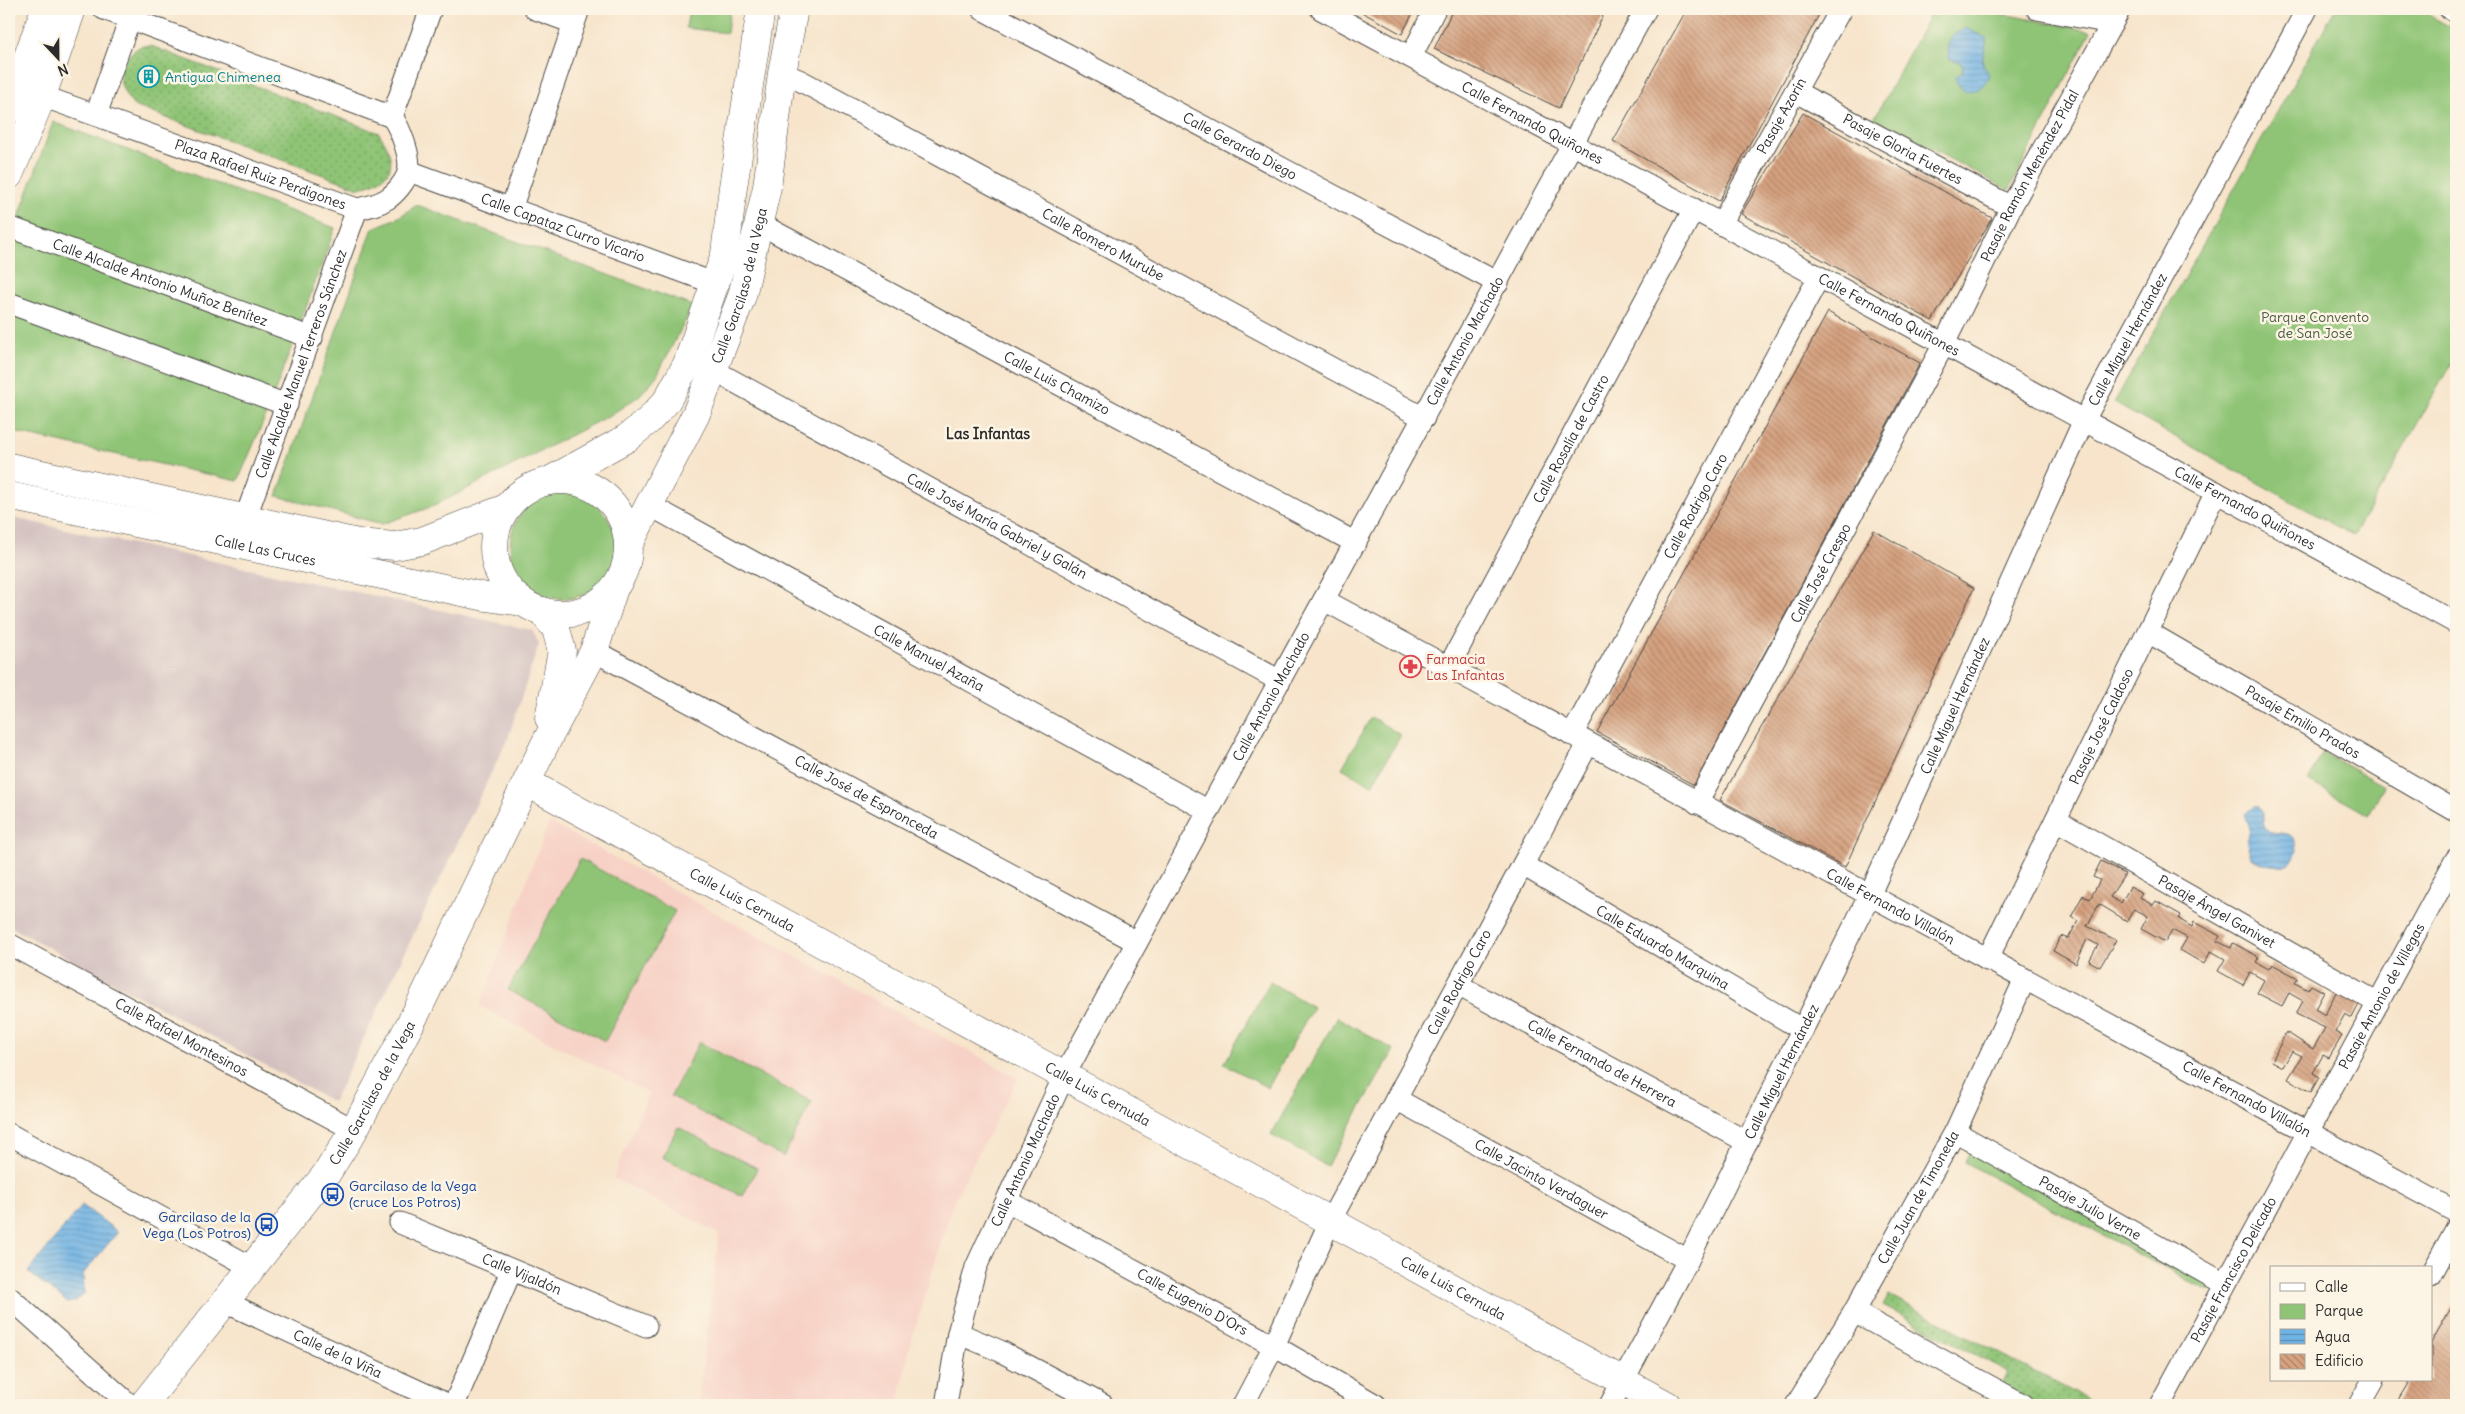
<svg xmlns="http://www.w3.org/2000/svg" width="2465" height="1414" font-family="Delius,sans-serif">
<defs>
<pattern id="garden-dots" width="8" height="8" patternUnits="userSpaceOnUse" patternTransform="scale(1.25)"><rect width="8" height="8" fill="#8fc476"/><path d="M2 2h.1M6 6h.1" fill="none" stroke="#759f61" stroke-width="1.8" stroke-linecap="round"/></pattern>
<pattern id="water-rules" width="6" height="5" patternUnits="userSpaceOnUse" patternTransform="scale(1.25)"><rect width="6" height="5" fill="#6fb2e4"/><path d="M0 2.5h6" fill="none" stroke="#5b91b9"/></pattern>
<pattern id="building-back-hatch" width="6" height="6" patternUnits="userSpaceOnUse" patternTransform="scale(1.25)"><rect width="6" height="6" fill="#d5a17f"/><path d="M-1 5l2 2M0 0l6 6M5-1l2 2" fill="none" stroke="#ad8368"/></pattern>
</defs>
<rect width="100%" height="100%" fill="#fcf5e5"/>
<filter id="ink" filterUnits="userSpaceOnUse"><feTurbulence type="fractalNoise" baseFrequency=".02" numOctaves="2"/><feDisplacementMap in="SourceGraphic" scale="10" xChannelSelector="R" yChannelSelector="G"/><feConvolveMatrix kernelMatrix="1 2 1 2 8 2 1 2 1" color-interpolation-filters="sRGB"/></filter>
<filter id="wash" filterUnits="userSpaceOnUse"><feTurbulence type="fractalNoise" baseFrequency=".0096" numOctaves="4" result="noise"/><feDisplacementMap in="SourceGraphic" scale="20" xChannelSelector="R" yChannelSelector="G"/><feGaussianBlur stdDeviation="1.12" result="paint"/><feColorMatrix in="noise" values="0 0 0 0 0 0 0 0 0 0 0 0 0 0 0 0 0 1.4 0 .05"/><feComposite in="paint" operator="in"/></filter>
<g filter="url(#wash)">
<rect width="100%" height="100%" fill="#f7e4cb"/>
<polygon fill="#f7d1c6" points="549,822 1018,1078 954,1200 910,1345 898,1405 698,1405 719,1234 613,1178 649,1093 480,1006"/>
<polygon fill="#d2bfbf" points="9,517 532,630 539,644 508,738 333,1102 9,926"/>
<g fill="#8fc476" stroke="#5d7850">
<polygon points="689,9 730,9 727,33 686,28"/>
<polygon points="1933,9 1977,9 2091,31 2009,190 1874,119"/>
<polygon points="2335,9 2418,9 2456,30 2456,355 2354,536 2114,403"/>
<polygon points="53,122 335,228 298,329 16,225"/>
<polygon points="417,205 693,306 656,377 639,396 612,414 434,506 382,524 277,496 373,228 399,217"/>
<polygon points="9,234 294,340 274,394 9,299"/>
<polygon points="9,310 269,408 238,481 9,431"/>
<circle cx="563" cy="546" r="53"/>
<polygon points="1371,717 1401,735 1372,785 1342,768"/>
<polygon points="2323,753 2384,786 2369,815 2308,781"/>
<polygon points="580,859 675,911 605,1041 508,990"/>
<polygon points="1270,982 1313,1007 1268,1088 1224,1064"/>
<polygon points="1337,1017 1394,1050 1327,1166 1271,1135"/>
<polygon points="699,1042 812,1102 783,1157 671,1096"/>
<polygon points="678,1127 757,1168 743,1196 662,1157"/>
<polygon points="1980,1138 2220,1277 2210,1292 1964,1162"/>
</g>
<g fill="url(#garden-dots)" stroke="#5d7850">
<path d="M141 46H151L379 133C399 165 394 178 359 188L134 106C114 83 115 62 141 46Z"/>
<polygon points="1889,1295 2098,1405 2039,1405 2001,1386 2008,1372 1883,1306"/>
</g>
<g fill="url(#water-rules)" stroke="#4d6e88">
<path d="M1966 28 1986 38C1987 56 1976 55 1989 75 1982 89 1979 92 1963 90L1957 83 1955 77 1962 73 1963 68 1960 62 1950 59C1944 43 1951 34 1966 28Z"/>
<path d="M2254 806H2258L2263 812V824L2266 830C2280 837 2295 826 2297 851 2291 872 2266 869 2251 857L2247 843 2250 828 2245 814Z"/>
<polygon points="82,1205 118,1232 83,1274 84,1294 76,1301 68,1303 28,1272"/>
</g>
<g id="blocks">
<g fill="url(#building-back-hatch)">
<polygon points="1356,9 1415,9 1402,34"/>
<polygon points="1453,9 1606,9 1559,108 1434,49"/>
<polygon points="1687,9 1822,9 1719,201 1613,141"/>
<polygon points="146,71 155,74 152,83 143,81"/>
<polygon points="1803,113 1992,218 1932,321 1741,214"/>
<polygon points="1828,312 1920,363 1694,785 1597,732"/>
<polygon points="1874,530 1974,588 1845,867 1720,800"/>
<polygon points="2101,861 2125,874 2110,897 2121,903 2130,887 2143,894 2140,898 2153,905 2156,901 2181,915 2179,919 2192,927 2194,922 2220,936 2217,941 2231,948 2233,943 2259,957 2256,962 2269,969 2272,964 2298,978 2295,983 2308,990 2311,985 2324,992 2315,1009 2325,1015 2337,990 2360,1002 2352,1018 2345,1014 2335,1032 2342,1036 2329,1058 2323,1055 2313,1073 2319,1077 2311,1092 2288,1079 2302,1056 2292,1051 2283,1067 2272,1061 2286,1032 2313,1049 2325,1028 2296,1014 2303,1001 2289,993 2282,1006 2257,993 2264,980 2250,972 2243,985 2218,971 2225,959 2211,951 2204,964 2180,950 2187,938 2172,930 2165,942 2141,929 2148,916 2134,909 2127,921 2099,904 2087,926 2116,940 2100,967 2089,961 2098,945 2087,939 2076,964 2053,951 2061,936 2068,939 2078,921 2071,917 2083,895 2090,899 2100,880 2093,877"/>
<polygon points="2456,1299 2456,1405 2395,1405 2410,1380 2431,1380 2431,1343"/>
</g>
</g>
</g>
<g filter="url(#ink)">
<use href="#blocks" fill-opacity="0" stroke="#4a4743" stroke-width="1"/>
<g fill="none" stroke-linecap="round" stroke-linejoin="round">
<defs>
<g id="street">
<polyline points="535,9 573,23"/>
<path id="s1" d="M982 9 1498 283"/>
<path id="s2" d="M1321 9 1944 344 2456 623"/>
<polyline points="2037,9 2111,23"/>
<polyline points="2450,9 2456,12"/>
<polyline points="1411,57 1435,9"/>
<path id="s3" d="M782 73 801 81 1424 418"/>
<path id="s4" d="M1796 92 2011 207"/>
<path id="s5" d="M42 96 357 209C367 207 378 205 387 199 395 194 406 181 408 172 412 158 400 128 392 117L104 9"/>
<polyline points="96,115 130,18"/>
<polyline points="392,117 431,9"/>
<path id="s6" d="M409 171 716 284"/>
<polyline points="511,209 579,9"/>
<path id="s7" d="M758 223 1356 543"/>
<path id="s8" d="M1721 224 1841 9"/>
<path id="s9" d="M9 227 312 338"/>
<polyline points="9,303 287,405"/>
<path id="s10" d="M713 370 1280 681"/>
<path id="s11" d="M649 505 1209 811"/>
<path id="s12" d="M245 519 357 209"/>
<path id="s13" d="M1324 600 2456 1212"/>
<path id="s14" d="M2148 632 2456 811"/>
<path id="s15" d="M594 651 1137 942"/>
<path id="s16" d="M1448 668 1694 209"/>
<path id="s17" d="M1572 735 1819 277"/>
<path id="s18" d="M1697 803 1944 344 2011 207 2120 9"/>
<path id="s19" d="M2056 820 2378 1003"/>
<path id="s20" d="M1523 865 1803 1030"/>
<path id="s21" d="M9 944 354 1130"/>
<path id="s22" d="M1987 960 2216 492"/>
<path id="s23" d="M1458 985 1747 1142"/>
<path id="s24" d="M1396 1099 1688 1260"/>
<path id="s25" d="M1955 1132 2225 1284"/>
<polyline points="9,1134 253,1268"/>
<path id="s26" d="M1007 1201 1274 1346 1376 1405"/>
<path id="s27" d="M400 1223 646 1326"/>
<polyline points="2431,1275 2456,1229"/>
<polyline points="9,1297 130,1405"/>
<path id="s28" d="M225 1302 449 1405"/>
<polyline points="1854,1312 2024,1405"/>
<polyline points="958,1333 1000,1351 1103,1405"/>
<polyline points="454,1405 511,1271"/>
<path id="s29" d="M946 1405 958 1333 976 1267 1064 1076 1646 9"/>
<path id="s30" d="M1243 1405 1274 1346 1330 1221 1588 744"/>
<path id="s31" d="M1610 1405 1688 1260 1869 896 2084 420 2307 9"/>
<path id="s32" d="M1796 1405 1854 1312 1955 1132 2024 981"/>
<path id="s33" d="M2160 1405 2456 859"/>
<polyline points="2359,1405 2373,1380"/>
</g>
<g id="secondary">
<polyline points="9,109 45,9"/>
<polyline points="9,175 42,96 72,9"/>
<polyline points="542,611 556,629 562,651 549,718"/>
<path id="s34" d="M528 783 1667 1405"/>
<path id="s35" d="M143 1405 327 1173 354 1130 417 1011 544 746 594 651 614 588"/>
</g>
<g id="primary">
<polyline points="9,467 358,543 395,546 422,541 506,508"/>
<polyline points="551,480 627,438 648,421 666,402 687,364 725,254 733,187 761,9"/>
<circle cx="561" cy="547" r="67"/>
<path id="s36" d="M9 496 486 597 523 602"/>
<path id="s37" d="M629 544 696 414 742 296 767 187 782 73 794 9"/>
</g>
</defs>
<use href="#street" stroke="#4a4743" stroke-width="23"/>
<use href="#secondary" stroke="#4a4743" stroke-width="29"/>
<use href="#primary" stroke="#4a4743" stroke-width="29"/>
<use href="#street" stroke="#fff" stroke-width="21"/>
<use href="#secondary" stroke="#fff" stroke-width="28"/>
<use href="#primary" stroke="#fff" stroke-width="28"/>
</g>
</g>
<defs>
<symbol id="building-ring" viewBox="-11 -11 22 22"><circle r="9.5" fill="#fcf5e5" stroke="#0f9aa8" stroke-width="1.5"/><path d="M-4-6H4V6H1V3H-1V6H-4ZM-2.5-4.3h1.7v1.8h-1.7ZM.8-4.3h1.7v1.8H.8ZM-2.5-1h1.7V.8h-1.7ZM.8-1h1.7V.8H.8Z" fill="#0f9aa8"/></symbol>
<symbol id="pharmacy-ring" viewBox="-11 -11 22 22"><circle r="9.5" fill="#fcf5e5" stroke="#e0444e" stroke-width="1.5"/><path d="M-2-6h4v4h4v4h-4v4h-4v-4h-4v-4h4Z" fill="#e0444e"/></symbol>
<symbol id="bus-ring" viewBox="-11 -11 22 22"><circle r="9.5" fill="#fcf5e5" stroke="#1a4fb4" stroke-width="1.5"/><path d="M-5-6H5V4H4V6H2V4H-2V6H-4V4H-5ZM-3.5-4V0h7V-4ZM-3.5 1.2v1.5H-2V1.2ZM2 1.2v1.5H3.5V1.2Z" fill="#1a4fb4"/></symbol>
</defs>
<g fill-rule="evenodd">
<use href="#building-ring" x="136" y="64" width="25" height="25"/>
<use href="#pharmacy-ring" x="1398" y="654" width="25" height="25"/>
<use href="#bus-ring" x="320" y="1182" width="25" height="25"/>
<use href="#bus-ring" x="254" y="1212" width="25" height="25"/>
</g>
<g text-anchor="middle" stroke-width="5" stroke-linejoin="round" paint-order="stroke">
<g font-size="14" fill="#0d838f" stroke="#fcf5e5" text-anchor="start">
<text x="165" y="82">Antigua Chimenea</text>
</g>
<g font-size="14" fill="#2b2b2b" stroke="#fcf5e5">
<text dy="5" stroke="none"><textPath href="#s8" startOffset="124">Pasaje Azorín</textPath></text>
<text dy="5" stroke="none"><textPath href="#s2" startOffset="240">Calle Fernando Quiñones</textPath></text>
<text dy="5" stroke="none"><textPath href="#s1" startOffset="292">Calle Gerardo Diego</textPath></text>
<text dy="5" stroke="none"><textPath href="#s4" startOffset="121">Pasaje Gloria Fuertes</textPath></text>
<text dy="5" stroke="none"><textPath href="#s5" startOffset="232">Plaza Rafael Ruiz Perdigones</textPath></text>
<text dy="5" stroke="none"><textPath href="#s18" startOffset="710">Pasaje Ramón Menéndez Pidal</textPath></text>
<text dy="5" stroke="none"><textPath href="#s6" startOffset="164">Calle Capataz Curro Vicario</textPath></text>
<text dy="5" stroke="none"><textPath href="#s3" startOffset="364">Calle Romero Murube</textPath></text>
<text dy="5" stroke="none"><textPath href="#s9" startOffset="161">Calle Alcalde Antonio Muñoz Benítez</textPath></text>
<text dy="5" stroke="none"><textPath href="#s37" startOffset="282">Calle Garcilaso de la Vega</textPath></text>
<text dy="5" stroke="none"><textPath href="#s2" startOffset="645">Calle Fernando Quiñones</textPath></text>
<text dy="5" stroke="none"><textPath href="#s31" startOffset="1185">Calle Miguel Hernández</textPath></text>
<text dy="5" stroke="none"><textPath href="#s29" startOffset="1189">Calle Antonio Machado</textPath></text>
<text dy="5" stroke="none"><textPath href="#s12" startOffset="165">Calle Alcalde Manuel Terreros Sánchez</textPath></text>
<text dy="5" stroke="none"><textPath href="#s7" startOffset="339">Calle Luis Chamizo</textPath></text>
<text dy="5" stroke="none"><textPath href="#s16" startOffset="260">Calle Rosalía de Castro</textPath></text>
<text dy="5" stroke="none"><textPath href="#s17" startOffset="260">Calle Rodrigo Caro</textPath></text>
<text dy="5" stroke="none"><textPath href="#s2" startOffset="1050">Calle Fernando Quiñones</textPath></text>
<text dy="5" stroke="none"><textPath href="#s10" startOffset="324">Calle José María Gabriel y Galán</textPath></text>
<text dy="5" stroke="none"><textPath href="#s36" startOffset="262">Calle Las Cruces</textPath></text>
<text dy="5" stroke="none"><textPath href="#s18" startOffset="261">Calle José Crespo</textPath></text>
<text dy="5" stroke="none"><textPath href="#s11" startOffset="319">Calle Manuel Azaña</textPath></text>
<text dy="5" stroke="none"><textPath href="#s29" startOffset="784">Calle Antonio Machado</textPath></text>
<text dy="5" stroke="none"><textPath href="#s31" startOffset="780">Calle Miguel Hernández</textPath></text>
<text dy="5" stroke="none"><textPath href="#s14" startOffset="179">Pasaje Emilio Prados</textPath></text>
<text dy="5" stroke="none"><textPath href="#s22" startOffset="260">Pasaje José Caldoso</textPath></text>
<text dy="5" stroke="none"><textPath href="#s15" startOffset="309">Calle José de Espronceda</textPath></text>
<text dy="5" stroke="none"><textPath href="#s34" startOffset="244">Calle Luis Cernuda</textPath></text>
<text dy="5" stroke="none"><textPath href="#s13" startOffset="644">Calle Fernando Villalón</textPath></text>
<text dy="5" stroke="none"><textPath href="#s19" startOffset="185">Pasaje Ángel Ganivet</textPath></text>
<text dy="5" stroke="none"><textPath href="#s20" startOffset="162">Calle Eduardo Marquina</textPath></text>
<text dy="5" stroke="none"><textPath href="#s30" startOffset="475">Calle Rodrigo Caro</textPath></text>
<text dy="5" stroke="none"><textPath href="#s33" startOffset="465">Pasaje Antonio de Villegas</textPath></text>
<text dy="5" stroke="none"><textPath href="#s21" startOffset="196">Calle Rafael Montesinos</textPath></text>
<text dy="5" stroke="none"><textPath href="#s23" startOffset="164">Calle Fernando de Herrera</textPath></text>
<text dy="5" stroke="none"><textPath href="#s31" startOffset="375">Calle Miguel Hernández</textPath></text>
<text dy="5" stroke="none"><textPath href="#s35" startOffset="388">Calle Garcilaso de la Vega</textPath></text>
<text dy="5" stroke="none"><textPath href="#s34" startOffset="649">Calle Luis Cernuda</textPath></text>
<text dy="5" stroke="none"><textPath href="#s13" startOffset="1049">Calle Fernando Villalón</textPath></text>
<text dy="5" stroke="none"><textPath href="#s29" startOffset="259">Calle Antonio Machado</textPath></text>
<text dy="5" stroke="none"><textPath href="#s24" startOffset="166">Calle Jacinto Verdaguer</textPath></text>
<text dy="5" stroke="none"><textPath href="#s32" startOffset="241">Calle Juan de Timoneda</textPath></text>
<text dy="5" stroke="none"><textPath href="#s25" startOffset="155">Pasaje Julio Verne</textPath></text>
<text dy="5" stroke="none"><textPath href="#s33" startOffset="154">Pasaje Francisco Delicado</textPath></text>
<text dy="5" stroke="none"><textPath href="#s27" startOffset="132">Calle Vijaldón</textPath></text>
<text dy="5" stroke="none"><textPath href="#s34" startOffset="1054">Calle Luis Cernuda</textPath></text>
<text dy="5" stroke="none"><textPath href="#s26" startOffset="211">Calle Eugenio D'Ors</textPath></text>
<text dy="5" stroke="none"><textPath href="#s28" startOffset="124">Calle de la Viña</textPath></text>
</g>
<g font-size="14" fill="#495942" stroke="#fcf5e5">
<text x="2315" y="322">Parque Convento<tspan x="2315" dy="16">de San José</tspan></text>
</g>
<g font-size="14" fill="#be3a42" stroke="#fcf5e5" text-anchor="start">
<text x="1426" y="664">Farmacia<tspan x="1426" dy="16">Las Infantas</tspan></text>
</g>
<g font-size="14" fill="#164399" stroke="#fcf5e5" text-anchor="start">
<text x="349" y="1191">Garcilaso de la Vega<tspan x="349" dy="16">(cruce Los Potros)</tspan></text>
<text x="251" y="1222" text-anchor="end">Garcilaso de la<tspan x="251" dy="16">Vega (Los Potros)</tspan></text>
</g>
<g font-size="15" font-weight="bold" fill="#2b2b2b" stroke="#fcf5e5">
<text x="988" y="439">Las Infantas</text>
</g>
</g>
<rect width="2465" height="1414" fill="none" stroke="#fcf5e5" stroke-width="30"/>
<rect x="2270" y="1266" width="162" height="115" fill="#fcf5e5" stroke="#a8a49b"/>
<rect x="2280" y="1283" width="25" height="8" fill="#ffffff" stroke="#a8a49b"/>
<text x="2315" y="1292" font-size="15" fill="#2b2b2b">Calle</text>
<rect x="2280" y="1304" width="25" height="15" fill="#8fc476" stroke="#a8a49b"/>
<text x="2315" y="1316" font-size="15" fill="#2b2b2b">Parque</text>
<rect x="2280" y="1329" width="25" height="15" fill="url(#water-rules)" stroke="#a8a49b"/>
<text x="2315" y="1342" font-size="15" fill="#2b2b2b">Agua</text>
<rect x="2280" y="1354" width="25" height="15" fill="url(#building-back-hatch)" stroke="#a8a49b"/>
<text x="2315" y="1366" font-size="15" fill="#2b2b2b">Edificio</text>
<g transform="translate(58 58) rotate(158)" stroke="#fcf5e5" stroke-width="4" paint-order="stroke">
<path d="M0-4L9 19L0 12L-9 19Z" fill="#2b2b2b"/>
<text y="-8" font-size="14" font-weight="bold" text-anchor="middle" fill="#2b2b2b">N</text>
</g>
</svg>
